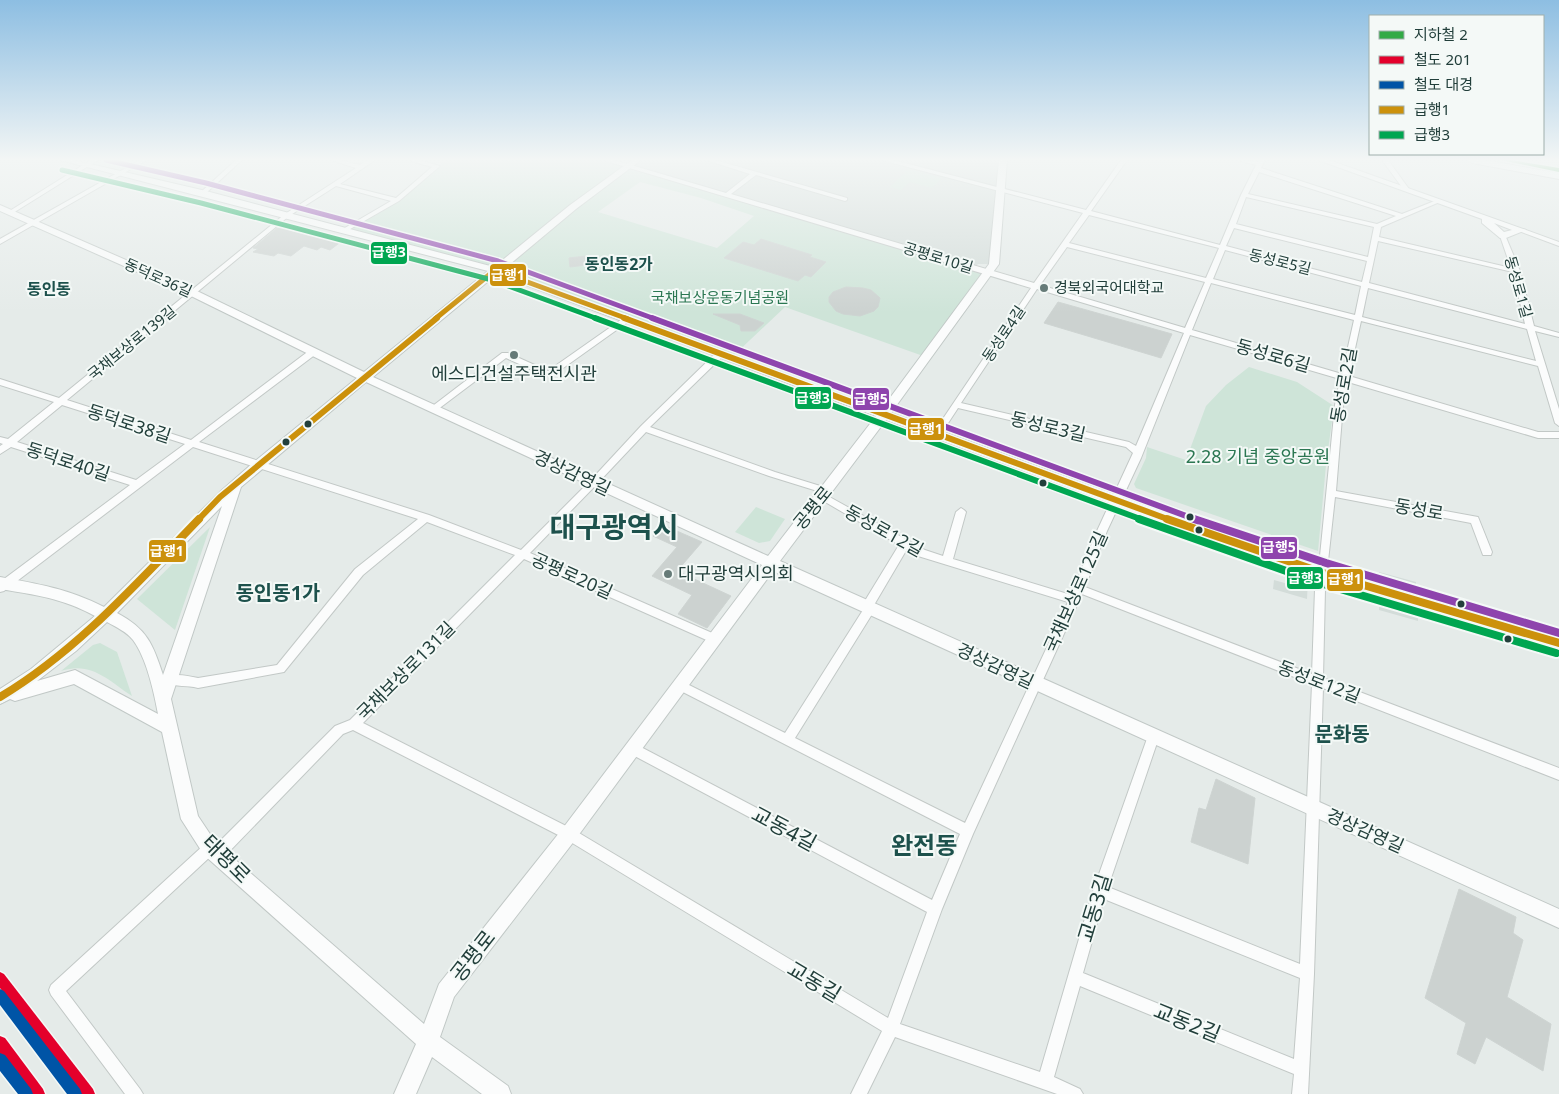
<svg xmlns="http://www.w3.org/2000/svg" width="1559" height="1094" font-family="'Noto Sans','Noto Sans KR',sans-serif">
<rect width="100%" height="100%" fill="#e5ebe9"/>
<g fill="#d3dcd9">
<polygon points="637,160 1003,160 1001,189 990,264 978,264 973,269 629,166"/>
<polygon points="1277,542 1309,551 1309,559 1378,579 1379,572 1416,582 1416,588 1389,580 1389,582 1559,631 1559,653 1390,603 1390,606 1418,614 1418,621 1379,610 1379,600 1308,579 1307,599 1273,589 1274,580 1299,587 1299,577 1275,569 1277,549 1300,556 1301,553 1277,547"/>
</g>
<g fill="#cee4d8" fill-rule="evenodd">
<path d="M449 160H608L712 189 708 193 713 190 988 273 926 357 785 307 732 357 495 270 345 230 397 200 437 166ZM640 182 701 198 754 216 717 248 598 212Z"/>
<polygon points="909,169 942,178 932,188 910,182 901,190 890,187"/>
<polygon points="1249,367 1297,382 1334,406 1326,465 1318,551 1136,488 1134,484 1146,458 1147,447 1186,460 1206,406 1226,385"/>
<polygon points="756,507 785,519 770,541 759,543 735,532"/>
<polygon points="210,527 175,630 137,599"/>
<path d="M100 643 117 652 132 696C108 680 91 661 61 671L93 645Z"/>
</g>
<g fill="#ccd2d0" stroke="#ced4d2">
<polygon points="277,228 286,228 342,241 330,250 321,247 317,250 304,246 291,256 278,253 274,256 253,252 258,249 253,248"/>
<polygon points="761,239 812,255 810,257 826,262 811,277 805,275 798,281 724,258 743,242 754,245"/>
<polygon points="586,256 586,265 570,267 569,258"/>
<polygon points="846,287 863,288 871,290 880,298 878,307 874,311 860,316 843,314 836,311 829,302 829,297 833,292"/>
<polygon points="1058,302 1172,334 1161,358 1044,323"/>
<polygon points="713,314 740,314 764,323 755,331 741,331 740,325"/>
<polygon points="663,525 702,542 677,571 731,596 707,628 678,614 692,595 652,576 677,547 653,536"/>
<polygon points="1216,779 1255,798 1248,864 1191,842 1199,808 1206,810"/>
<polygon points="1459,889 1516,917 1513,933 1523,940 1507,997 1551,1024 1543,1071 1486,1037 1475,1064 1457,1054 1466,1023 1425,998"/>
</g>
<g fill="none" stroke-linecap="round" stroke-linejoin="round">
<defs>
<g id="street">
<polygon points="91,160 98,160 13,213 8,212"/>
<polygon points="140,160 147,160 0,244 0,239"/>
<polygon points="236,160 242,160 205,194 201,194 201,192"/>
<path d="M331 160H340L360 165 368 160H375L340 184 396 198 432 167 411 161 410 160H419L440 166 399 201 345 232 342 230 343 229 391 201 336 186 289 216 67 400 191 440 310 350H316V354L199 442 429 515 521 550 590 481 641 426 718 351H724V355L650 427 775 472 830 489 832 491 830 493 827 494 769 476 646 432 596 485 530 553 719 636 720 639 719 642 715 644 711 642 524 559 363 723 574 830 888 1018 927 912 629 753 627 749 629 745 633 744 637 745 932 900 960 834 677 689 675 686 677 683 681 681 785 733 863 610 862 607 863 604 899 545 820 499 818 497 820 495H826L925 550 943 556 956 512 961 508 964 510 966 512 953 559 1071 595 1097 531 1133 453 1126 447 958 408 939 437H933L932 435 1031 288 606 161 605 160H614L726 193 750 174 706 160H715L847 198V200L845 201 756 175 731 194 1034 283 1083 213 885 161 884 160H893L1086 210 1121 160H1127L1091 211 1220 245 1241 195 1256 165 1237 160 1258 162 1259 160H1265L1261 168 1402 214 1437 200 1442 201 1381 227 1379 237 1511 268 1500 236 1505 235 1520 271 1534 326 1559 333V337L1535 331 1559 409V426L1555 423 1538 366 1361 321 1349 376 1538 432H1559V438H1538L1348 382 1343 405 1336 491 1478 517 1492 552 1491 555H1483L1471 523 1335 497 1325 589 1323 678 1559 768V780L1323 688 1314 974 1308 1094H1292L1294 1074 1080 986 1054 1077 1080 1089 1083 1094H1057L895 1037 867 1094H851L882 1031 564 838 353 730 343 734 222 859 217 860 211 856 66 991 140 1089 143 1094H125L51 995 49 990 51 985 205 844 210 843 215 846 335 726 350 720 515 555 427 522 363 575 284 672 198 688C187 685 176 687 166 683L164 680 166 677C176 673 188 676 198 678L277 665 355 569 418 519 193 447 4 591 0 592V582L130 485 11 447 0 454V446L3 444 0 443V437L8 439 54 402 0 385V379L59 398 285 214 356 168ZM1259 172 1396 216 1377 224 1248 194ZM1246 197 1374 227 1368 257 1236 224ZM1089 215 1219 248 1206 278 1069 243ZM1234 228 1367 261 1362 282 1226 246ZM1378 241 1513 272 1525 324 1369 283ZM1067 247 1205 282 1185 328 1040 285ZM1225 250 1361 286 1355 315 1213 279ZM1211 283 1354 320 1342 374 1192 330ZM1368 288 1527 329 1536 361 1362 317ZM1037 289 1184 333 1136 446 1129 442 961 403ZM1190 335 1340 379 1335 405 1320 556 1315 589 1312 674 1085 587 1107 531 1141 458ZM62 405 185 444 136 480 17 442ZM907 549 918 556 1068 602 965 823 795 738 874 611 875 608 874 605ZM1082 594 1312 684 1300 964 1108 887 1159 737 1157 733 1153 732 1149 733 1093 891 1040 1072 900 1024 942 909 973 834ZM1104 899 1300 978 1294 1059 1083 973Z"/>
<polygon points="1382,160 1388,160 1409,189 1408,190 1404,190"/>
<polygon points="1519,229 1523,229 1559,242 1559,246 1519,231"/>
<polygon points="625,317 631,317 632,319 552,376 546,376 506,358 437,410 434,411 430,408 502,353 508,353 548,371"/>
</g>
<g id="secondary">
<path d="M60 160H73L206 191 494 267 570 205 632 160H641L576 209 503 270 881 410 989 264 999 160H1007L999 264 891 413 1216 531 1325 568 1559 637V649L1318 577 1206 539 886 420 780 561 1559 909V928L773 571 575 840 454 997 440 1037 508 1086 511 1094H482L432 1057 416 1094H394L416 1044 204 855 181 819 162 732 74 684 15 701 10 699 0 704V689L31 669 95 616C62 598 36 595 0 589V577C39 584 69 589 104 607L221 491 254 462 357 378 189 295 0 211V205L197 291 364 372 488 271ZM497 274 876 416 768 556 373 377ZM366 382 762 565 563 828 439 984 424 1024 216 843 198 816 171 699 241 487ZM222 506 163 675C153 644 147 629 117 613ZM107 622C116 627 127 632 133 640 146 657 154 692 158 714L75 670 37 681 76 651Z"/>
<path d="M1318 160H1329L1526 230 1506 238H1500L1482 223V219ZM1494 223 1512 230 1504 232Z"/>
<polygon points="1468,160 1484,160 1559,173 1559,179 1472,163"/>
</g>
</defs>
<use href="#street" stroke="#c2c8c6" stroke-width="2"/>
<use href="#secondary" stroke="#c1c8c6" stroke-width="2"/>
<use href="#street" fill="#fbfcfc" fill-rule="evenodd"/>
<use href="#secondary" fill="#fbfcfc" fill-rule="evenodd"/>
<polyline stroke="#c7ccca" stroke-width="4.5" stroke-dasharray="14 7" stroke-linecap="butt" points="0,998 72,1094"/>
<defs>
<polyline id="bus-1-far2" points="435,319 495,270 628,319"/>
<g id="bus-1-far1">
<polyline points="624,318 1170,520"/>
<polyline points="198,520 220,497 437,318"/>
</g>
<g id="bus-1">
<polyline points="1167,519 1323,573 1559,643"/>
<path d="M0 697C77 651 137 583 199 519"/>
</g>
<polyline id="bus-2-far2" points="62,170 201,203 492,280 598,319"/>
<polyline id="bus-2-far1" points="595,318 1143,520"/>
<polyline id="bus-2" points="1139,519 1320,583 1556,653"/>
<polyline id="bus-3-far2" points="106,160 206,183 498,261 655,319"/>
<polyline id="bus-3-far1" points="652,318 1197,520"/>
<polyline id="bus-3" points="1194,519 1326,563 1559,633"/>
</defs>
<use href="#bus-1-far2" stroke="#f4f9f7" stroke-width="8"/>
<use href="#bus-1-far1" stroke="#f4f9f7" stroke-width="9"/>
<use href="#bus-1" stroke="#f4f9f7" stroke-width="12"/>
<use href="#bus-2-far2" stroke="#f4f9f7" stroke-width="8"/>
<use href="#bus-2-far1" stroke="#f4f9f7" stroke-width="9"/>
<use href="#bus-2" stroke="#f4f9f7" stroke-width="12"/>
<use href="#bus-3-far2" stroke="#f4f9f7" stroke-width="8"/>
<use href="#bus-3-far1" stroke="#f4f9f7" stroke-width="9"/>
<use href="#bus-3" stroke="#f4f9f7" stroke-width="12"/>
<use href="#bus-1-far2" stroke="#cc910c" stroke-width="5"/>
<use href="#bus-1-far1" stroke="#cc910c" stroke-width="6"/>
<use href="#bus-1" stroke="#cc910c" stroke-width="8"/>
<use href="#bus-2-far2" stroke="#00a651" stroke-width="5"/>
<use href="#bus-2-far1" stroke="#00a651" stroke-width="6"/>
<use href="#bus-2" stroke="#00a651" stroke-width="8"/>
<use href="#bus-3-far2" stroke="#8e44ad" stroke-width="5"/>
<use href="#bus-3-far1" stroke="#8e44ad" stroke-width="6"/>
<use href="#bus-3" stroke="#8e44ad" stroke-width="8"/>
<defs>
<g id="rail-1">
<polygon points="0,972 4,974 93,1089 95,1094 80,1094 0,988"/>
<polygon points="0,1036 5,1038 43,1089 45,1094 30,1094 0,1054"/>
</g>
<g id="rail-2">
<polygon points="0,989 4,991 80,1089 82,1094 67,1094 0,1005"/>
<polygon points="0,1053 5,1055 31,1089 33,1094 18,1094 0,1071"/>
</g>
</defs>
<use href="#rail-1" stroke="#f4f9f7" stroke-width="3"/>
<use href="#rail-2" stroke="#f4f9f7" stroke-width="3"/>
<use href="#rail-1" fill="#e4002b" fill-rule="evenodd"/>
<use href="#rail-2" fill="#0054a6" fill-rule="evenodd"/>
<defs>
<polygon id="metro-1" points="1501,160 1511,160 1559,168 1559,172"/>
</defs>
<use href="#metro-1" stroke="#f4f9f7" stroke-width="3"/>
<use href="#metro-1" fill="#33aa46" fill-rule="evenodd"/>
</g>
<linearGradient id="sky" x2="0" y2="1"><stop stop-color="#8dbee2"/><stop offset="0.51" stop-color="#f3f6f5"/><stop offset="1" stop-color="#f3f6f5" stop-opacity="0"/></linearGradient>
<rect width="1559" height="313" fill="url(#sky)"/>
<g fill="#667b78" stroke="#f4f9f7" stroke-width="2">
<circle cx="1044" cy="288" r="5"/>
<circle cx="514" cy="355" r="5"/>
<circle cx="668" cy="574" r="5"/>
</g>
<g fill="#223f3b" stroke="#f4f9f7" stroke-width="2">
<circle cx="308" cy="424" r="4.5"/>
<circle cx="286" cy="442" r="4.5"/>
<circle cx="1043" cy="483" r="4.5"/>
<circle cx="1190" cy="517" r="4.5"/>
<circle cx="1199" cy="530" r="4.5"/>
<circle cx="1461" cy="604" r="4.5"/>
<circle cx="1508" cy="639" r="4.5"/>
</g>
<g text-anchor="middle" stroke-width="4" stroke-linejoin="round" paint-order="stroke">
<g font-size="15" fill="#223f3b" stroke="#f4f9f7">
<text transform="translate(938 258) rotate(17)" y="5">공평로10길</text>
<text transform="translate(1280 262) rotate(14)" y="5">동성로5길</text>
<text transform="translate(158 278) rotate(24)" y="5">동덕로36길</text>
<text transform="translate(1518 287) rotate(74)" y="5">동성로1길</text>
<text transform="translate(1004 334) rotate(-56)" y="5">동성로4길</text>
<text transform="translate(132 343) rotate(-39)" y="5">국채보상로139길</text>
</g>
<g font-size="15" fill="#223f3b" stroke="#f4f9f7" text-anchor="start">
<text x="1054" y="293">경북외국어대학교</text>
</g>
<g font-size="15" fill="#2b7752" stroke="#f4f9f7">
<text x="720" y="303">국채보상운동기념공원</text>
</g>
<g font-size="16" font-weight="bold" fill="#1d514c" stroke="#f4f9f7">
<text x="619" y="270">동인동2가</text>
<text x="49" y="295">동인동</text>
</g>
<g font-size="18" fill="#223f3b" stroke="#f4f9f7">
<text transform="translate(1273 356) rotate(16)" y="6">동성로6길</text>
<text transform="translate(1344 385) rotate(-80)" y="6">동성로2길</text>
<text transform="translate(129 424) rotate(18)" y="6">동덕로38길</text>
<text transform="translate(1048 427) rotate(13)" y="6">동성로3길</text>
<text transform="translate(68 462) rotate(18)" y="6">동덕로40길</text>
<text transform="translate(572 473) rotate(25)" y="6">경상감영길</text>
<text transform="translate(813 508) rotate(-51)" y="6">공평로</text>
<text transform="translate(1419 510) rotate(10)" y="6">동성로</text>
<text transform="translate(884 531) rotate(29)" y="6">동성로12길</text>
<text transform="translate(572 576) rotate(24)" y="6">공평로20길</text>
<text transform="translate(1076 592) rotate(-66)" y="6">국채보상로125길</text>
<text transform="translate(995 666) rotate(25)" y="6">경상감영길</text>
<text transform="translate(406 671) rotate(-45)" y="6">국채보상로131길</text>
<text transform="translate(1319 682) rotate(21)" y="6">동성로12길</text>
<text transform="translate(1365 831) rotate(24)" y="6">경상감영길</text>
</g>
<g font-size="18" fill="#223f3b" stroke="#f4f9f7">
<text x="514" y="380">에스디건설주택전시관</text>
<text x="678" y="580" text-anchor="start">대구광역시의회</text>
</g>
<g font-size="18" fill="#2b7752" stroke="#f4f9f7">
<text x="1258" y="463">2.28 기념 중앙공원</text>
</g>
<g font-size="20" font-weight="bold" fill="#1d514c" stroke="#f4f9f7">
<text x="278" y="600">동인동1가</text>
<text x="1342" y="741">문화동</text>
</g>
<g font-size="21" fill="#223f3b" stroke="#f4f9f7">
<text transform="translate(784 829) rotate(28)" y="7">교동4길</text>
<text transform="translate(226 859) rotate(45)" y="7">태평로</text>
<text transform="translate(1095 908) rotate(-73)" y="7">교동3길</text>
<text transform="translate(473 956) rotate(-52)" y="7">공평로</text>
<text transform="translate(814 982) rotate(31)" y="7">교동길</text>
<text transform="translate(1187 1023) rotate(22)" y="7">교동2길</text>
</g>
<g font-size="24" font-weight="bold" fill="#1d514c" stroke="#f4f9f7">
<text x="924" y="854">완전동</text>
</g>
<g font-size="28" font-weight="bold" fill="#1d514c" stroke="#f4f9f7">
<text x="614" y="537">대구광역시</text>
</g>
</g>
<g stroke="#f4f9f7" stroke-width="2">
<rect x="370" y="241" width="38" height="24" rx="5" fill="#00a651"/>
<rect x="489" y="263" width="38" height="24" rx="5" fill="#cc910c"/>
<rect x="794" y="386" width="38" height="24" rx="5" fill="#00a651"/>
<rect x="852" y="387" width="38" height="24" rx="5" fill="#8e44ad"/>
<rect x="907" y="417" width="38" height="24" rx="5" fill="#cc910c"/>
<rect x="1260" y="536" width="38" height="24" rx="5" fill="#8e44ad"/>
<rect x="148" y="539" width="39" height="24" rx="5" fill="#cc910c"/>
<rect x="1286" y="566" width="38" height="24" rx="5" fill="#00a651"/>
<rect x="1326" y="568" width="38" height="24" rx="5" fill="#cc910c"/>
</g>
<g font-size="14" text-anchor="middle" font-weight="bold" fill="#fff">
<text x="389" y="257">급행3</text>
<text x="508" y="280">급행1</text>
<text x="813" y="403">급행3</text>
<text x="871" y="404">급행5</text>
<text x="926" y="434">급행1</text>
<text x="1279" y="552">급행5</text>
<text x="167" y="556">급행1</text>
<text x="1305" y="583">급행3</text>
<text x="1345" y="584">급행1</text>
</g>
<rect x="1369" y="15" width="175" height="140" fill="#f4f9f7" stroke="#a0afac"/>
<rect x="1379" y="31" width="25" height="8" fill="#33aa46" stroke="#a0afac"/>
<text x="1414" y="40" font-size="15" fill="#223f3b">지하철 2</text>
<rect x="1379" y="56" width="25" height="8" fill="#e4002b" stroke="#a0afac"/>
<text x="1414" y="65" font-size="15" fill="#223f3b">철도 201</text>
<rect x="1379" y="81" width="25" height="8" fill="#0054a6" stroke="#a0afac"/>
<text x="1414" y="90" font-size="15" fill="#223f3b">철도 대경</text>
<rect x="1379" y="106" width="25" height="8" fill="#cc910c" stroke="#a0afac"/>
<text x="1414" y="115" font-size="15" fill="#223f3b">급행1</text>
<rect x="1379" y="131" width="25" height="8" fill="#00a651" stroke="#a0afac"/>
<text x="1414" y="140" font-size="15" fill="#223f3b">급행3</text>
</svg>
